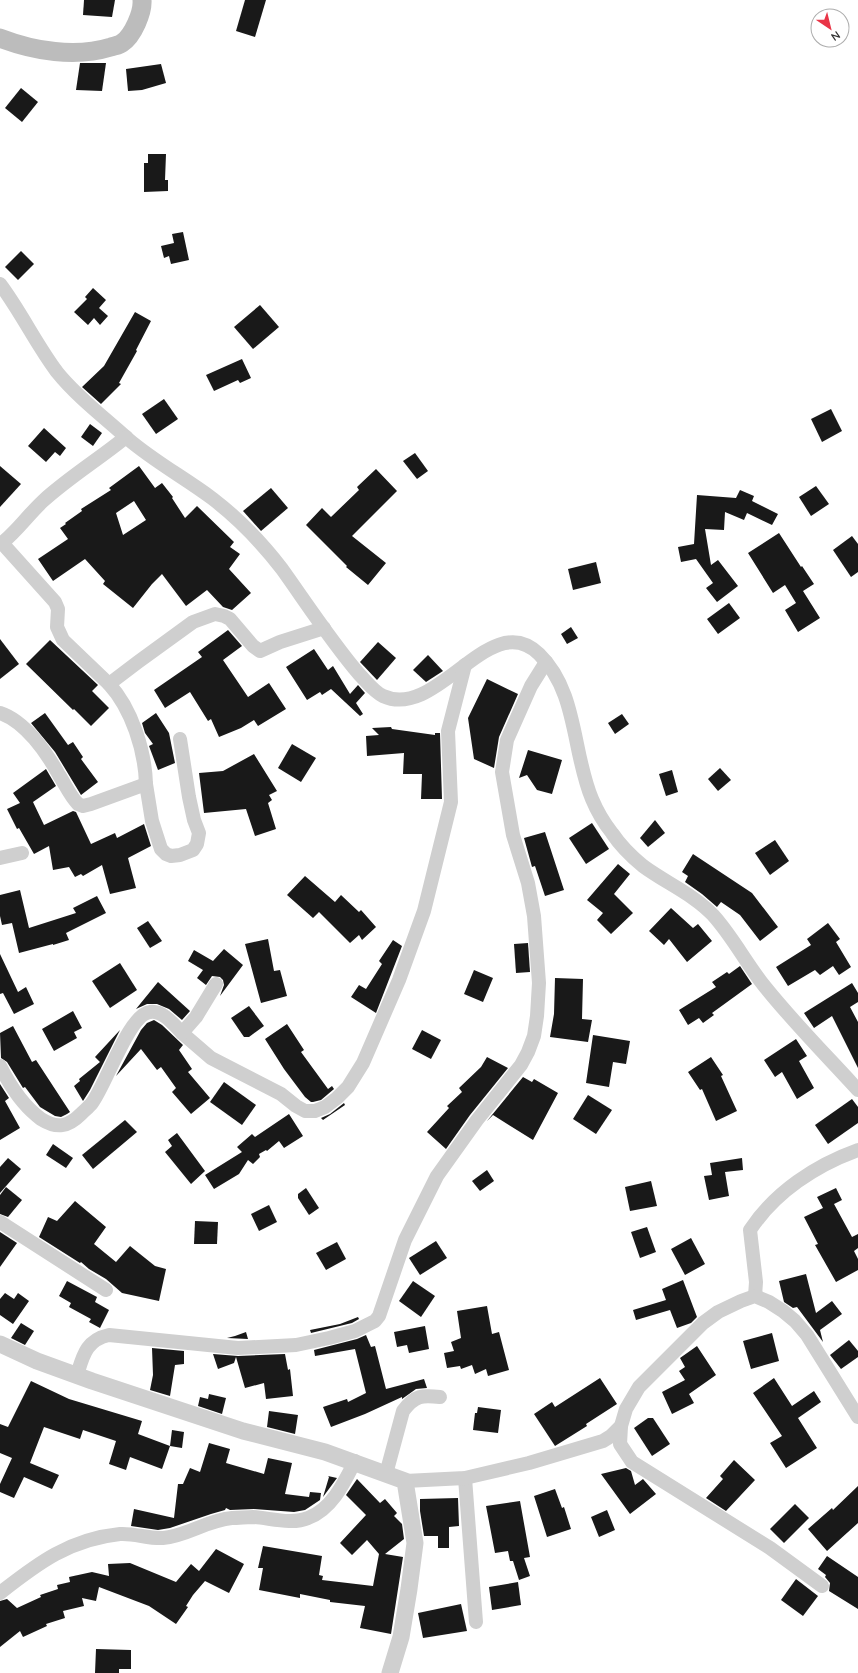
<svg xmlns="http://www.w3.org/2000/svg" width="858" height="1673" font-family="Quicksand,sans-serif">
<rect width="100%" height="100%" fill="#fff"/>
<g fill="#191919" fill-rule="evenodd">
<polygon points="84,0 115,0 112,17 83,15"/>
<polygon points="245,0 266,0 255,37 236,31"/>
<polygon points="80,63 106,63 102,91 76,90"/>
<polygon points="161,64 166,83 142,90 128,91 126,69"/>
<polygon points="21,88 38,102 22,122 5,108"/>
<polygon points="148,154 166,154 165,180 168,180 168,191 144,192 144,163 148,163"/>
<polygon points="183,232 189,260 171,264 169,256 164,258 161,246 174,243 172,234"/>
<polygon points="21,251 34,264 18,280 5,267"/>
<polygon points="93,288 106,300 99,308 108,316 100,325 94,318 88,325 74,312 87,299 85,297"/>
<polygon points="260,305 279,327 253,349 234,327"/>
<polygon points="135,312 151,321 136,350 137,351 119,383 121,384 101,404 82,387 104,366"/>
<polygon points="242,359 251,378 240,383 238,380 214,391 206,375"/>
<polygon points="164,399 178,419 156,434 142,414"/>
<polygon points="831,409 842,431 822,442 811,419"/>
<polygon points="90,424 102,433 93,446 81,437"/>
<polygon points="44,428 66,448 60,456 55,452 46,462 28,446"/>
<polygon points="415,453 428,471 417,479 403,461"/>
<polygon points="0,466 21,484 0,507"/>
<path d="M139 466 155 488 162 483 173 497 172 498 185 518 197 506 234 542 230 547 240 554 229 569 251 593 232 610 223 607 207 590 186 606 162 574 152 584 133 608 103 584 105 581 85 559 53 581 38 559 68 539 60 528 66 524 65 523 82 511 81 509 111 490 109 488ZM134 501 146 520 123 535 116 513Z"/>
<polygon points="376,469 397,491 352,536 386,563 368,585 346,567 347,566 306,525 322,508 331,517 359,490 357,487"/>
<polygon points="816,486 829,504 811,516 799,497"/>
<polygon points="271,488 288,508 261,531 243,511"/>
<polygon points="740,490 754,496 752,501 778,514 772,525 747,513 744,520 725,512 724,530 705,529 711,565 718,560 738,586 717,602 706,588 713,583 696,559 681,562 678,547 694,544 697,495 736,498"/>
<polygon points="779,533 801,567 802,566 814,584 803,591 820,618 798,632 785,610 796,603 785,585 773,593 748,553"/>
<polygon points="852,536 858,544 858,572 851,577 833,550"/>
<polygon points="596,562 601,583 573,590 568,569"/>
<polygon points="729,603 740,618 718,634 707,619"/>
<polygon points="571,627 578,638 567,644 561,634"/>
<polygon points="228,630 242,646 223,660 248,697 269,683 286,709 258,726 254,720 241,728 219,737 211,719 208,721 190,692 165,708 154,690 202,657 198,652"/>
<polygon points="0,639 19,664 0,679"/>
<polygon points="50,640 98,685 92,691 109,708 91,726 74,709 73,710 26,664"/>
<polygon points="378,642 396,658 377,680 360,662"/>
<polygon points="314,649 328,670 333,666 350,694 358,685 365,693 356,703 363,714 360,716 331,689 322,695 320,692 307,700 286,667"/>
<polygon points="428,655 443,671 426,682 413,670"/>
<polygon points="487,679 518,694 499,737 494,768 474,759 468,718"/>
<polygon points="45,713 68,745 73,742 83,757 81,759 98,782 81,795 55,752 31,723"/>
<polygon points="156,713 169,733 175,763 158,770 149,746 153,744 145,733 142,723"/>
<polygon points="622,714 629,724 615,734 608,723"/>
<polygon points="391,727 392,729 435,735 435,733 440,733 442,799 421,799 422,774 403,774 404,753 367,756 366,736 379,735 372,728"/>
<polygon points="292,744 316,758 301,782 278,768"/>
<polygon points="528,750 562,760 552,794 537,790 527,775 519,778"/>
<polygon points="254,754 277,791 269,795 272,800 268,803 276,829 255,836 246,809 204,813 199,773 223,771"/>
<polygon points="720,768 731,780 718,791 708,779"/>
<polygon points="46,769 56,786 33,802 44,825 73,811 76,812 91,844 115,833 117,838 144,824 151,846 128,858 136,888 110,894 102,865 83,876 81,874 75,877 69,867 53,870 49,846 34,854 19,828 17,829 7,809 20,803 13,793"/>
<polygon points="672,770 678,792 666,796 659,774"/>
<polygon points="655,820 665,833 648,847 640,838"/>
<polygon points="592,823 609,849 586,864 569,838"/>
<polygon points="545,832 564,890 545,896 535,866 532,867 524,838"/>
<polygon points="775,840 789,861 770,875 755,853"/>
<polygon points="693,854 752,893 778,927 760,941 740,915 721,902 717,907 702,894 685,882 688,876 682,872"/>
<polygon points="618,864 630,874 614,894 633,913 611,934 597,920 603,913 587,900"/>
<polygon points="305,876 335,902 341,895 359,912 361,910 376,927 362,940 359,935 350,943 319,912 313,918 287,895"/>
<polygon points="20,890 29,928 76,913 73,908 97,896 106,913 66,933 69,940 53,945 53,944 19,953 12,923 2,925 0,916 0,895"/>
<polygon points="671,908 693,928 698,924 712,941 687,962 669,939 664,945 649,931"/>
<polygon points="148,921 162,941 150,948 137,928"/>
<polygon points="828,923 840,939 836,942 851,967 839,975 833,966 820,975 815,970 788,986 776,967 811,945 807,939"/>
<polygon points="268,939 274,971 280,970 287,996 261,1003 245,944"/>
<polygon points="393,940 402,946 376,1013 351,997 359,985 366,989 382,964 379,961"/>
<polygon points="528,943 530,972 516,973 514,944"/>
<polygon points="224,949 243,965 220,996 224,985 223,980 220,977 212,976 206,985 197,978 203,970 188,961 194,950 213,961"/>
<polygon points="0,954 18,992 26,987 34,1004 14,1014 3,993 0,994"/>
<polygon points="120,963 137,990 110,1008 92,981"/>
<polygon points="740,966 752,984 712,1013 714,1015 703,1023 699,1018 688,1025 679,1010 716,987 712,982 727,972 729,974"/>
<polygon points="474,970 493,978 483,1002 464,994"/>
<polygon points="555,978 583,979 582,1019 592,1020 588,1042 550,1037 554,1014"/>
<polygon points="158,982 190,1011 182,1020 169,1009 157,1004 147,1004 136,1009"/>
<polygon points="852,983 858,993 858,1002 850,1007 858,1022 858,1068 832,1016 814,1028 804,1013"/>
<polygon points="249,1006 264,1026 249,1037 244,1037 231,1018"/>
<polygon points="73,1011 82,1028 74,1032 77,1038 54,1051 42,1029"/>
<polygon points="154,1020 162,1025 183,1045 179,1050 192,1069 188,1072 210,1098 191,1114 172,1092 176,1088 161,1067 157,1070 141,1049 116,1076 141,1030 147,1023"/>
<polygon points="287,1024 304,1050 301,1052 328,1089 332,1086 334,1089 321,1100 313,1102 311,1102 305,1097 284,1069 265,1039"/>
<polygon points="13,1026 32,1062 36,1060 70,1112 67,1114 61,1117 55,1116 40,1107 25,1087 23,1088 7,1062 1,1058 0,1033"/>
<polygon points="120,1030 90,1090 83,1101 74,1086 80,1081 79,1079 100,1062 95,1057"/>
<polygon points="422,1030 441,1040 431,1059 412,1049"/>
<polygon points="593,1035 630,1041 626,1064 613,1062 609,1087 586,1083"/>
<polygon points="796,1039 807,1056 799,1061 814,1088 797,1099 782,1072 775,1077 764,1060"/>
<polygon points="487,1057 508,1068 470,1115 446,1149 427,1132 449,1108 447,1106 462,1092 459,1088 481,1067"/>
<polygon points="711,1057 723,1075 721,1076 737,1111 716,1121 702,1089 700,1090 688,1072"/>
<polygon points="523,1077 532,1082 534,1079 558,1093 533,1140 493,1115 487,1121"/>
<polygon points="224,1082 256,1105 242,1125 210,1102"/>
<polygon points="0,1084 9,1098 5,1101 20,1128 0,1140"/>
<polygon points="588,1095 612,1110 596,1134 573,1119"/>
<polygon points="852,1099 858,1107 858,1123 828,1144 815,1125"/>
<polygon points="344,1103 345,1105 323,1120 321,1118 330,1114"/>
<polygon points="289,1114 303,1136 284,1148 279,1141 267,1151 266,1150 259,1154 260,1157 253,1164 248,1160 239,1174 214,1189 205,1175 242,1152 237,1147 252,1134 255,1137"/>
<polygon points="125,1120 137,1132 93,1169 82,1155"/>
<polygon points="177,1133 205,1171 191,1184 165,1152 172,1146 168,1140"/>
<polygon points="53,1144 73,1158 66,1168 46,1155"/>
<polygon points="8,1158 21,1169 0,1193 0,1167"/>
<polygon points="742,1158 743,1170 725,1172 729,1196 709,1200 704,1176 712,1175 710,1163"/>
<polygon points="487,1170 494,1181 480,1191 472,1181"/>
<polygon points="651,1181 657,1206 630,1211 625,1187"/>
<polygon points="6,1187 22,1200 8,1217 0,1214 0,1195"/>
<polygon points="306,1188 319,1208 309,1215 298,1198 298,1194"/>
<polygon points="836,1188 842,1200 834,1204 852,1237 858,1234 858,1248 854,1251 858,1259 858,1270 836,1282 815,1245 818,1244 804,1217 823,1208 817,1197"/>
<polygon points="75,1201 106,1227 94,1244 116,1262 130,1246 155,1266 166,1269 159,1301 122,1293 106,1279 89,1269 81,1262 80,1263 39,1237 48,1217 57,1221"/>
<polygon points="269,1205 277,1222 259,1231 251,1214"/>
<polygon points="195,1221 218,1222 217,1244 194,1244"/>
<polygon points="647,1227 656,1252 640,1258 631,1232"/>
<polygon points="0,1232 17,1243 0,1267"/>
<polygon points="691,1238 705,1264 685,1275 671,1249"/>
<polygon points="436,1241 447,1258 420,1275 409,1258"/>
<polygon points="337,1242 346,1259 326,1270 316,1253"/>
<polygon points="806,1274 816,1313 832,1301 842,1314 820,1330 823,1342 797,1307 793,1308 784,1302 779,1281"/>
<polygon points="683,1280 697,1317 691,1323 677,1328 670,1310 636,1320 633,1310 666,1300 662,1289"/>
<polygon points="67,1281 97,1297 95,1302 109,1310 100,1328 89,1322 91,1319 69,1307 71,1303 59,1296"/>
<polygon points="413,1281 435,1296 421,1317 399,1301"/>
<polygon points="5,1293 14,1299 18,1293 29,1301 13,1324 0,1315 0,1299"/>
<polygon points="487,1306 492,1334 499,1332 509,1370 488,1376 486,1369 475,1374 472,1365 461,1369 460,1366 447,1368 444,1353 454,1351 451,1342 461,1338 457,1311"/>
<polygon points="358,1317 359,1319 352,1323 311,1333 310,1330 340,1324"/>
<polygon points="21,1323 34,1331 25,1345 11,1338"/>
<polygon points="425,1326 429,1349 409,1353 407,1345 397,1347 394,1332"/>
<polygon points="246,1332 248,1339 227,1338 235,1336"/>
<polygon points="772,1333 779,1361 751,1369 743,1341"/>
<polygon points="366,1335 371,1347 375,1346 386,1389 424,1379 427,1388 416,1389 402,1399 402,1397 365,1414 331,1427 323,1407 347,1399 348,1402 366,1393 355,1349 315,1356 314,1350 357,1339"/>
<polygon points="849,1340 858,1351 858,1357 841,1369 830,1355"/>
<polygon points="697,1346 716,1375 689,1394 694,1403 672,1414 662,1392 685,1380 679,1371 685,1367 680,1358"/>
<polygon points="152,1348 184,1351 184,1364 175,1365 170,1396 150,1390 153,1375"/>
<polygon points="213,1354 238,1356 285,1354 288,1370 290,1369 293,1396 266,1399 264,1383 245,1388 236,1357 234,1363 218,1369"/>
<polygon points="600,1378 617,1404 586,1424 587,1426 555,1446 534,1414 552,1402 555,1407"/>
<polygon points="774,1378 792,1406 814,1391 821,1402 798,1418 817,1448 786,1468 770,1443 782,1436 753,1393"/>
<polygon points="31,1381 69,1399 142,1421 138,1434 170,1446 162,1469 130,1457 126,1470 109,1464 116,1441 83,1430 80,1439 44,1427 30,1463 59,1475 52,1489 24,1477 14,1498 0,1492 0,1484 12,1458 0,1453 0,1424 8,1427"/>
<polygon points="209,1394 226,1398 222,1414 198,1406 200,1397 208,1399"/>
<polygon points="478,1407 501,1410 498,1433 473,1430 475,1413 477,1413"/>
<polygon points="269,1411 298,1415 295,1434 267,1427"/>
<polygon points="648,1418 653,1418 670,1444 652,1456 634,1428"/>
<polygon points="172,1430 184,1432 182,1448 170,1446"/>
<polygon points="209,1443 230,1449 226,1463 264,1474 268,1458 292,1463 285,1494 309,1497 310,1492 321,1493 320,1500 305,1510 294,1512 254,1509 230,1510 226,1508 225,1510 211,1514 170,1528 158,1530 131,1526 134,1509 174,1518 178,1484 183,1484 190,1468 200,1472"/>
<polygon points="734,1460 755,1480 726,1511 706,1498 723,1479 720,1476"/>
<polygon points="626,1468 631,1471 635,1485 643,1479 656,1494 630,1514 601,1474"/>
<polygon points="328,1476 337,1478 323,1497 329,1477"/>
<polygon points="357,1479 380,1503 385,1499 397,1513 394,1516 402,1524 404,1539 385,1554 403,1557 391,1634 360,1628 365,1606 330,1602 330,1600 300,1594 300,1598 259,1590 263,1568 258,1568 263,1546 322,1556 319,1575 323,1576 322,1580 373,1586 379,1554 367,1540 352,1555 340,1543 366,1515 346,1495"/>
<polygon points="858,1486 858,1523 827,1551 808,1529 832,1508 833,1510"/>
<polygon points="555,1489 562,1508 564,1507 571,1529 547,1537 534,1496"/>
<polygon points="458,1498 459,1526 449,1527 449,1548 438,1548 438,1536 424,1536 420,1511 420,1499"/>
<polygon points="520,1501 530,1557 524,1558 530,1576 519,1580 513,1561 510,1561 508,1551 495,1553 486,1506"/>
<polygon points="795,1504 809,1518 784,1543 770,1529"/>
<polygon points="607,1510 615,1530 599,1537 591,1517"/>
<polygon points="216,1549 244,1564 229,1593 205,1581 193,1595 186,1606 188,1607 176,1624 149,1606 99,1587 96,1601 82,1598 84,1606 63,1611 65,1618 46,1624 47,1626 23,1637 20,1631 0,1647 0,1601 7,1599 17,1608 41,1597 40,1595 58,1589 57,1585 70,1582 69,1577 92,1572 109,1576 108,1564 130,1563 176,1582 191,1564 199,1571"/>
<polygon points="827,1556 858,1577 858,1609 829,1591 830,1583 825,1577 826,1575 818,1569"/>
<polygon points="796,1579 818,1596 803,1616 781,1600"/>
<polygon points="518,1582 521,1605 492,1610 489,1587"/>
<polygon points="461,1604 467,1631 423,1638 418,1613"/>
<polygon points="96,1649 131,1650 131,1669 119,1669 119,1673 95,1673"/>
</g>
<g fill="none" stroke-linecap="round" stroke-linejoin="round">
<g stroke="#cfcfcf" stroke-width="14">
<path d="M0 284C21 312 36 344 57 372 77 397 105 418 128 439 155 462 185 478 213 499 239 519 262 543 282 569 307 604 331 641 359 674 366 681 374 692 383 696 438 721 490 606 539 654 578 692 572 752 592 799 597 811 604 823 612 833 620 845 632 857 643 866 666 883 693 894 713 915 733 937 747 965 766 988 795 1024 827 1056 858 1090"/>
<path d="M109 684 63 640 57 627 58 609 55 602 2 543C17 531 28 515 43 501 68 478 99 459 126 437"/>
<path d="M0 713C25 721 47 753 59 775 65 784 70 796 78 804L83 806 91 804 146 784 152 821 161 849 166 854 171 856 180 855 193 850 197 844 199 833 194 820 189 797 180 739"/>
<path d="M146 784C145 751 132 709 109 684L138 662 193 622 215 614 224 616 230 619 253 646 260 651 280 642 324 628"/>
<polyline points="0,858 22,853"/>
<polyline points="182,1033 211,1058 281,1094 296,1106 305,1111 315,1111 325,1107 337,1098 348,1087 363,1063 399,980 424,911 451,802 448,731 465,665"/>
<path d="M0 1066C10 1086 23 1106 41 1119 57 1129 68 1127 81 1114 85 1110 89 1107 92 1103 106 1085 129 1014 150 1012 163 1010 174 1025 182 1033L196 1017 216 984"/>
<polyline points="0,1222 106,1290"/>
<path d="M755 1296 756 1282 750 1230C775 1192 816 1165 858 1150"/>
<path d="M77 1375C83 1356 86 1340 109 1335L238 1348 296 1345 329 1338 355 1331 375 1321 379 1316 405 1240 437 1176 477 1120 521 1065 528 1052 534 1036 537 1016 539 983 534 916 528 883 513 835 502 772 507 740 531 686 546 662"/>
<polyline points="621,1426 620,1444 632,1462 770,1548 822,1586"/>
<path d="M386 1474 403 1411C415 1395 422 1395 440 1397"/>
<polyline points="465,1478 476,1622"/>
<polyline points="405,1481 465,1478 529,1463 603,1441 611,1436 621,1426 626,1409 639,1387 703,1323 718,1312 741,1301 755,1296 769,1302 783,1311 795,1321 807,1335 858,1417"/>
<path d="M0 1593C38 1563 70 1539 120 1534 134 1533 149 1539 163 1538 187 1536 207 1520 232 1518 239 1518 246 1517 253 1517 270 1518 292 1525 308 1518 332 1509 344 1483 355 1461"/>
</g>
<polyline stroke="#cfcfcf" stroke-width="17" points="0,1344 37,1361 92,1381 243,1431 325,1452 405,1481 415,1543 409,1589 401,1637 390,1673"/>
<path stroke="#bcbcbc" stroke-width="19" d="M0 38C34 51 75 58 111 47 114 46 120 45 122 43 133 36 143 12 142 0"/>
</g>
<g transform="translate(830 28) rotate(145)"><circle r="19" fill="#ffffff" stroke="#adadad"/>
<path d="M0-3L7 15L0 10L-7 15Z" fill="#e93547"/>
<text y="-6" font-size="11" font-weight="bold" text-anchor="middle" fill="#323232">N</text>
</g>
</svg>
